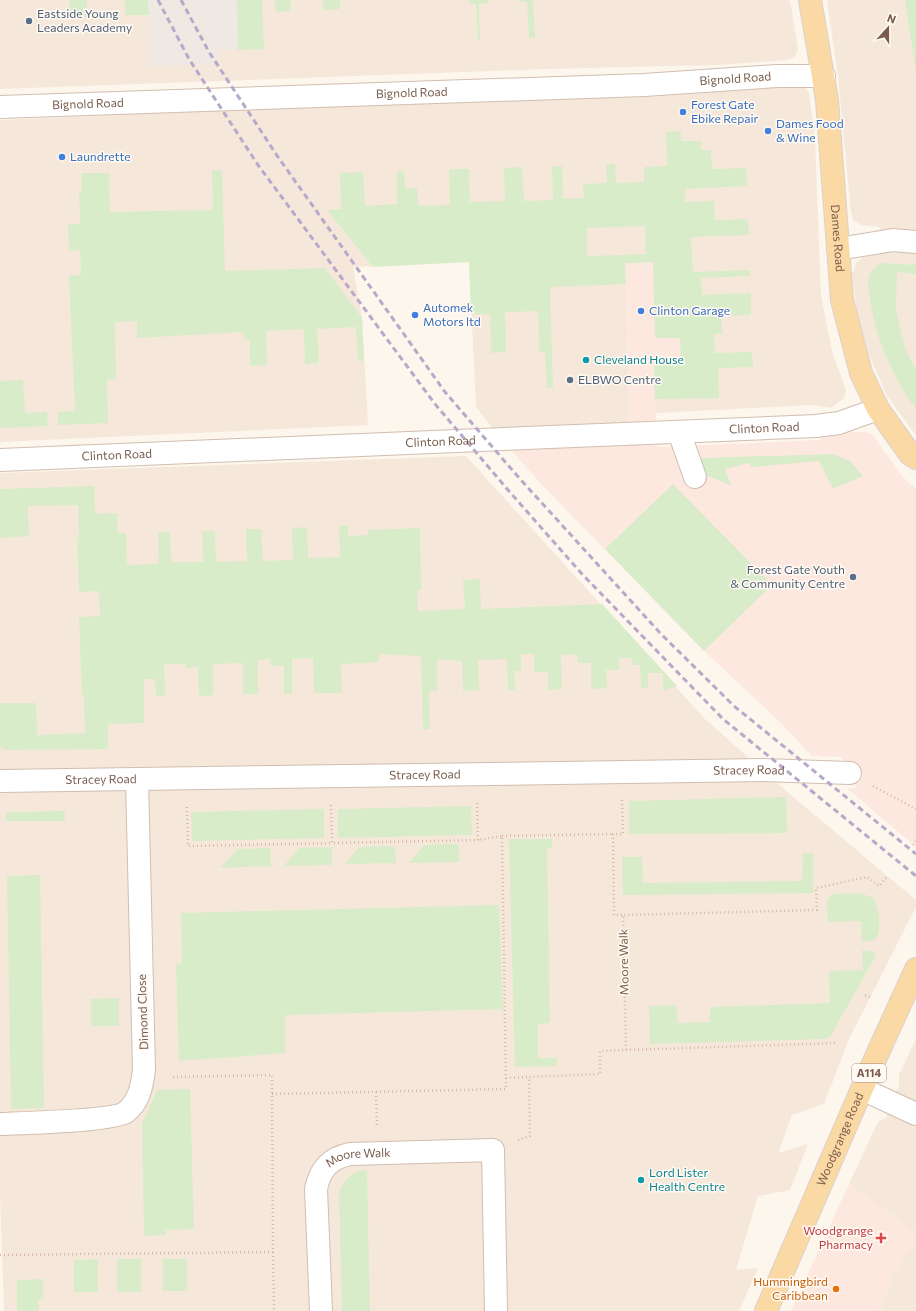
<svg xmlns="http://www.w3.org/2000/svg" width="916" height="1311" font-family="Commissioner,sans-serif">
<rect width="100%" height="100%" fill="#fdf6ec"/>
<g fill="#f5e8da">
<polygon points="0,0 790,0 798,49 795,57 788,60 716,65 547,69 0,89"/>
<polygon points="827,0 916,0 916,435 887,396 868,352 857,313 852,275 856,263 864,257 879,254 880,227 861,225 853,220 851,212 838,77"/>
<polygon points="800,86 807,89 809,93 815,140 821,296 832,351 846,391 844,398 831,408 813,405 656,413 654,365 680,339 655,338 625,263 630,433 501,439 476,407 469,262 353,267 362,318 368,425 0,442 0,120"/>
<polygon points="466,456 705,719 785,790 916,900 916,907 849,1039 824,1104 792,1115 778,1153 808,1144 790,1190 758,1196 736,1270 758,1268 739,1311 4,1311 0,1195 0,473"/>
<polygon points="916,1039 916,1233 849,1184 878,1122 886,1118 899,1085 899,1075"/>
<polygon points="916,1242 916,1311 887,1311 879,1304 883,1298 888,1279"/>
</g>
<g fill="#fde8e0">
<polygon points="653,262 655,338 680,338 681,365 654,365 657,447 820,440 825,432 866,432 872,434 902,476 916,489 916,847 848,789 857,787 842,757 812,756 778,720 704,651 543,486 501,439 630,433 625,263"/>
<polygon points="849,1184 916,1233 916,1242 888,1279 894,1284 879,1304 887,1311 791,1311"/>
</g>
<polygon fill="#efe9e4" points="148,0 237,0 238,50 218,50 219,64 150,66"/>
<g fill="#d8ecc9" fill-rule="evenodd">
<polygon points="69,0 87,0 87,16 70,17"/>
<polygon points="125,0 148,0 149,15 125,15"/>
<polygon points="237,0 262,0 264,49 238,50"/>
<polygon points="275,0 290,0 291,11 276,12"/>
<polygon points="323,0 340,0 340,9 323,10"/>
<polygon points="469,0 488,0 488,3 479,4 480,40 478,40 476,4 469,4"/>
<polygon points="520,0 533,0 535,38 529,38 527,2 520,2"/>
<polygon points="905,0 916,0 916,71"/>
<path d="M681 131V141H701V150H711L712 169 746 168 747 186 685 189V202L714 201 715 220 748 219 749 235 691 237 693 272 750 270V276L701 278 702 295 751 293V315L721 316 722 334H714L715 353 752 352 753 367 718 368 719 398 655 399 654 365 681 364 680 338H655L653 262 625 263 626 284 550 287 553 388H547L545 352 539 351 538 311 505 312 506 352 491 353 490 314H471L469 262 373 267 327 210 341 209 340 173 363 172 365 206 397 204V171H404L405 189 417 188 418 206 450 205 449 169H469L470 202 505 201 504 168 522 167 524 201 553 200 552 166H562L563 199 584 198 583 184 607 183 606 165 615 164 616 183 644 182V167L667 166 666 132ZM645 226 646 254 587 256V228Z"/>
<polygon points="212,170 222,170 225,271 325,268 362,318 364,361 358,361 356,327 317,329 319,363 305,364 304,329 266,331 267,365 250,366 250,340 244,339 243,332 137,338 137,321 115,322 116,379 107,380 108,423 58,425 58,412 75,411 69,276 81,275 80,250 69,251 68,224 80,224 79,192 82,192 81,173 109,173 110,212 213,210"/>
<path d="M882 263 916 265V274L897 272 896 310 905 348 916 370V409C892 376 875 338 870 297 869 291 867 282 869 276 872 269 877 266 882 263Z"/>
<polygon points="23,380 25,413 47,412 48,426 0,428 0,381"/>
<polygon points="833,454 850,461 863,476 833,489 819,461 752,467 749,463 725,469 731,486 706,475 700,458"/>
<polygon points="673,484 772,585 704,651 605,549"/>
<polygon points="94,486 95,514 117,513 118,534 126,533 127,565 159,564 158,532 170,532 171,562 203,562 202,531 215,531 216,562 247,561 246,529 261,529 263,561 293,560 292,528 307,527 308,558 340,557 339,526 348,525 348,536 368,535 368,530 420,528 421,590 417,590 418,611 465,609 463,580 480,579 481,609 602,604 677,686 663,691 663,673 648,673 648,688 641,688 640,665 633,665 632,658 619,658 619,670 606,670 607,688 591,689 591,663 578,663 577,654 561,655 562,689 548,690 548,672 534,672 534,654 521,654 521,671 514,671 515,690 508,690 507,659 478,660 479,690 463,691 462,661 437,659 437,691 429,691 430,729 423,730 421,656 379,654 379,662 341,664 342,693 314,693 313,658 292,659 292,694 284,694 284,665 271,666 270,659 258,660 258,694 243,694 243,663 213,664 213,695 199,696 198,667 186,668 185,664 164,664 165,696 156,696 155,679 144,679 144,723 108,724 108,749 5,750 0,746 0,703 36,703 37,735 85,733 84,695 82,695 79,617 100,616 99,591 79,592 77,538 79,538 78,505 28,506 29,536 0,538 0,489"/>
<polygon points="786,797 787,833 629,834 629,801"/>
<polygon points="471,806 472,835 338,838 338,809"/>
<polygon points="324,809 324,838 192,841 191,812"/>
<polygon points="65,811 65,821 6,821 6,812"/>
<polygon points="509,839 552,839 552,848 547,849 550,1023 538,1024 538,1058 557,1058 557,1066 515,1067"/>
<polygon points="459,844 459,862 409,863 424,845"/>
<polygon points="395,846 396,863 345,864 359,847"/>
<polygon points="332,847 332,865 284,866 299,848"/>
<polygon points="270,848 271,866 220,868 238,849"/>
<polygon points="803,853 813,853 813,893 623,895 622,857 642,857 643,883 802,881"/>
<polygon points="40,875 44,1108 11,1109 7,876"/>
<path d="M861 893 873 898C879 908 883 930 875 940L862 942 861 921 828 922C828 913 824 899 833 894Z"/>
<polygon points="499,905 503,1009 285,1015 285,1053 179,1061 176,964 182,963 181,913"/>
<polygon points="862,950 875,952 875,957 830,1037 825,1039 650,1044 649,1006 676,1005 678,1023 710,1022 710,1007 830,1003 829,971 863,970"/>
<polygon points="119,998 119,1026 91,1026 91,999"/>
<polygon points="190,1089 194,1229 166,1230 166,1235 144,1236 142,1124 157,1090"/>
<path d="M367 1170 370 1311H342L339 1193C344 1179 352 1171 367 1170Z"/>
<polygon points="98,1259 98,1292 74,1292 74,1260"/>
<rect x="117" y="1259" width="24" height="33"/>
<rect x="163" y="1259" width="24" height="32"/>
<polygon points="43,1279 43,1299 38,1299 39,1311 17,1311 17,1280"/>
</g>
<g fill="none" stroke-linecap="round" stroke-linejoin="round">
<defs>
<g id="minor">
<path id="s1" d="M0 107 644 85 777 76H824"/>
<polyline points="838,249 893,240 916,242"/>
<polyline points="679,432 695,477"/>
<path id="s2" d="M0 460 816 426 839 423 878 409"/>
<path id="s3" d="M0 781 763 770 850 773"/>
<polyline points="862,1089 916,1114"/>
<path d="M0 1124C21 1123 114 1121 126 1112 139 1102 142 1086 144 1070L137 780"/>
<path id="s4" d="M321 1311 316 1189C320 1169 330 1158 350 1154L493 1150 496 1311"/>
</g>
<g id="major">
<path id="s5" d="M810 0 827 100 842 300 861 373 878 409 910 454 916 458"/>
<path id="s6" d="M766 1311 871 1068 916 969"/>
</g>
</defs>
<use href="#minor" stroke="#d1beb0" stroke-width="24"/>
<use href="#major" stroke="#dad1cd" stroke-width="24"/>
<g stroke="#d9b8a5" stroke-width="2.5" stroke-dasharray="1 3" stroke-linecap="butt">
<polyline points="873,786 916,809"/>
<polyline points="622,800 623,834 613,834 614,915 623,915"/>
<polyline points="331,805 332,843 478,840 477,802"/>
<polyline points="187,807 188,846 332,843"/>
<polyline points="502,836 613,834"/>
<polyline points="913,845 916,841"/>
<polyline points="865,995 870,997"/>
<polyline points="626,1050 837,1043"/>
<polyline points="506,1078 529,1077"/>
<polyline points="376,1092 377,1125"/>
<polyline points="272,1094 506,1089 502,836 478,840"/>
<polyline points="518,1140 530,1136 529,1077 600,1074 600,1051 626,1050 623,915 817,910 816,888 867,877 879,886 887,877"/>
<polyline points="273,1252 274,1311"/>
<polyline points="0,1255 273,1252 272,1075 172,1077"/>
</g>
<use href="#minor" stroke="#fff" stroke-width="22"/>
<use href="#major" stroke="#fbd9a5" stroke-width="22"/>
<g stroke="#b9a8c9" stroke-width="3" stroke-dasharray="6 4" stroke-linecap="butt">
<polyline points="158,0 189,59 258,165 435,404 508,490 582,574 723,719 916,876"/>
<polyline points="181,0 209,52 278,157 445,392 520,479 661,634 734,706 916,854"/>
</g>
</g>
<g fill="#5c6f8a" stroke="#fffaf3" stroke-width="1.5">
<circle cx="29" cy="21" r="4"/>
<circle cx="570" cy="380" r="4"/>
<circle cx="853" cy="577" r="4"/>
</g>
<g fill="#3f7fe0" stroke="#fffaf3" stroke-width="1.5">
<circle cx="683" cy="112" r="4"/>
<circle cx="768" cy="131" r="4"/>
<circle cx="62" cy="157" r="4"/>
<circle cx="641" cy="311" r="4"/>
<circle cx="415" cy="315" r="4"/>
</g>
<g fill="#0f9aa8" stroke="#fffaf3" stroke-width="1.5">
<circle cx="586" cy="360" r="4"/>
<circle cx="641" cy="1180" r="4"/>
</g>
<path fill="#e0444e" stroke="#fffaf3" stroke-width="1.5" d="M879 1232h4v4h4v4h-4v4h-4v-4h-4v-4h4z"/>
<circle fill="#e8710a" stroke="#fffaf3" stroke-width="1.5" cx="836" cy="1289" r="4"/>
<g text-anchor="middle" stroke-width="3" stroke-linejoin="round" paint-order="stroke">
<rect fill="#fffaf3" stroke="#a28b7f" stroke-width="1" x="852" y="1064" width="34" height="18" rx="3"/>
<g font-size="11" font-weight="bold" fill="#7a5c4d">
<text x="869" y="1077">A114</text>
</g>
<g font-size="12" fill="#4e5e75" stroke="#fffaf3" text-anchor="start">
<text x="37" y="18">Eastside Young<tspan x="37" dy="14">Leaders Academy</tspan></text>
<text x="578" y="384">ELBWO Centre</text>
<text x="845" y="574" text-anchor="end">Forest Gate Youth<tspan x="845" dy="14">&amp; Community Centre</tspan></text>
</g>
<g font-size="12" fill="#7a5c4d" stroke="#fffaf3">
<text dy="4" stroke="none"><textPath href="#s1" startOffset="736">Bignold Road</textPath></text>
<text dy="4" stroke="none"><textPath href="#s1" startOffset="412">Bignold Road</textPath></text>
<text dy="4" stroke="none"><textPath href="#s1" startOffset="88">Bignold Road</textPath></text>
<text dy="4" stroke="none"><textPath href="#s5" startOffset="240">Dames Road</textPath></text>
<text dy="4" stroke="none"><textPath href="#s2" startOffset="765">Clinton Road</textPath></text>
<text dy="4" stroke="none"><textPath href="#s2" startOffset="441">Clinton Road</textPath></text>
<text dy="4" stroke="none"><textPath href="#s2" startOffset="117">Clinton Road</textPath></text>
<text dy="4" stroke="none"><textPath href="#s3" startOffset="749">Stracey Road</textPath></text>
<text dy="4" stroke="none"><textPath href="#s3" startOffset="425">Stracey Road</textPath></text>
<text dy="4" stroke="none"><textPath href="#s3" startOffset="101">Stracey Road</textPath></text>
<text transform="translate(624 962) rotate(-91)" y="4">Moore Walk</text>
<text transform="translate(143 1012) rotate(-92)" y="4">Dimond Close</text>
<text dy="4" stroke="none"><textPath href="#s6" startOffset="187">Woodgrange Road</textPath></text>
<text dy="4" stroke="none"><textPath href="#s4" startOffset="182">Moore Walk</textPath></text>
</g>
<g font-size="12" fill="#366cbe" stroke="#fffaf3" text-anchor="start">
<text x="691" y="109">Forest Gate<tspan x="691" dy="14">Ebike Repair</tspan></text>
<text x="776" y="128">Dames Food<tspan x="776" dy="14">&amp; Wine</tspan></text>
<text x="70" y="161">Laundrette</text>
<text x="423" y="312">Automek<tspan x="423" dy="14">Motors ltd</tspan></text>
<text x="649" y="315">Clinton Garage</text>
</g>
<g font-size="12" fill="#0d838f" stroke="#fffaf3" text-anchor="start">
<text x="594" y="364">Cleveland House</text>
<text x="649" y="1177">Lord Lister<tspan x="649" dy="14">Health Centre</tspan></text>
</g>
<g font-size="12" fill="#be3a42" stroke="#fffaf3" text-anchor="end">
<text x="873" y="1235">Woodgrange<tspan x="873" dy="14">Pharmacy</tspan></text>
</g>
<g font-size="12" fill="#c56008" stroke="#fffaf3" text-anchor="end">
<text x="828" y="1286">Hummingbird<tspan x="828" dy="14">Caribbean</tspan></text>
</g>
</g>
<g transform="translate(888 28) rotate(21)" stroke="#fffaf3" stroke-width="3" paint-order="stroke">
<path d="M0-3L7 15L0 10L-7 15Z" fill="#7a5c4d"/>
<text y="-6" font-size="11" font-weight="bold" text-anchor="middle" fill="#7a5c4d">N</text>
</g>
</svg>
